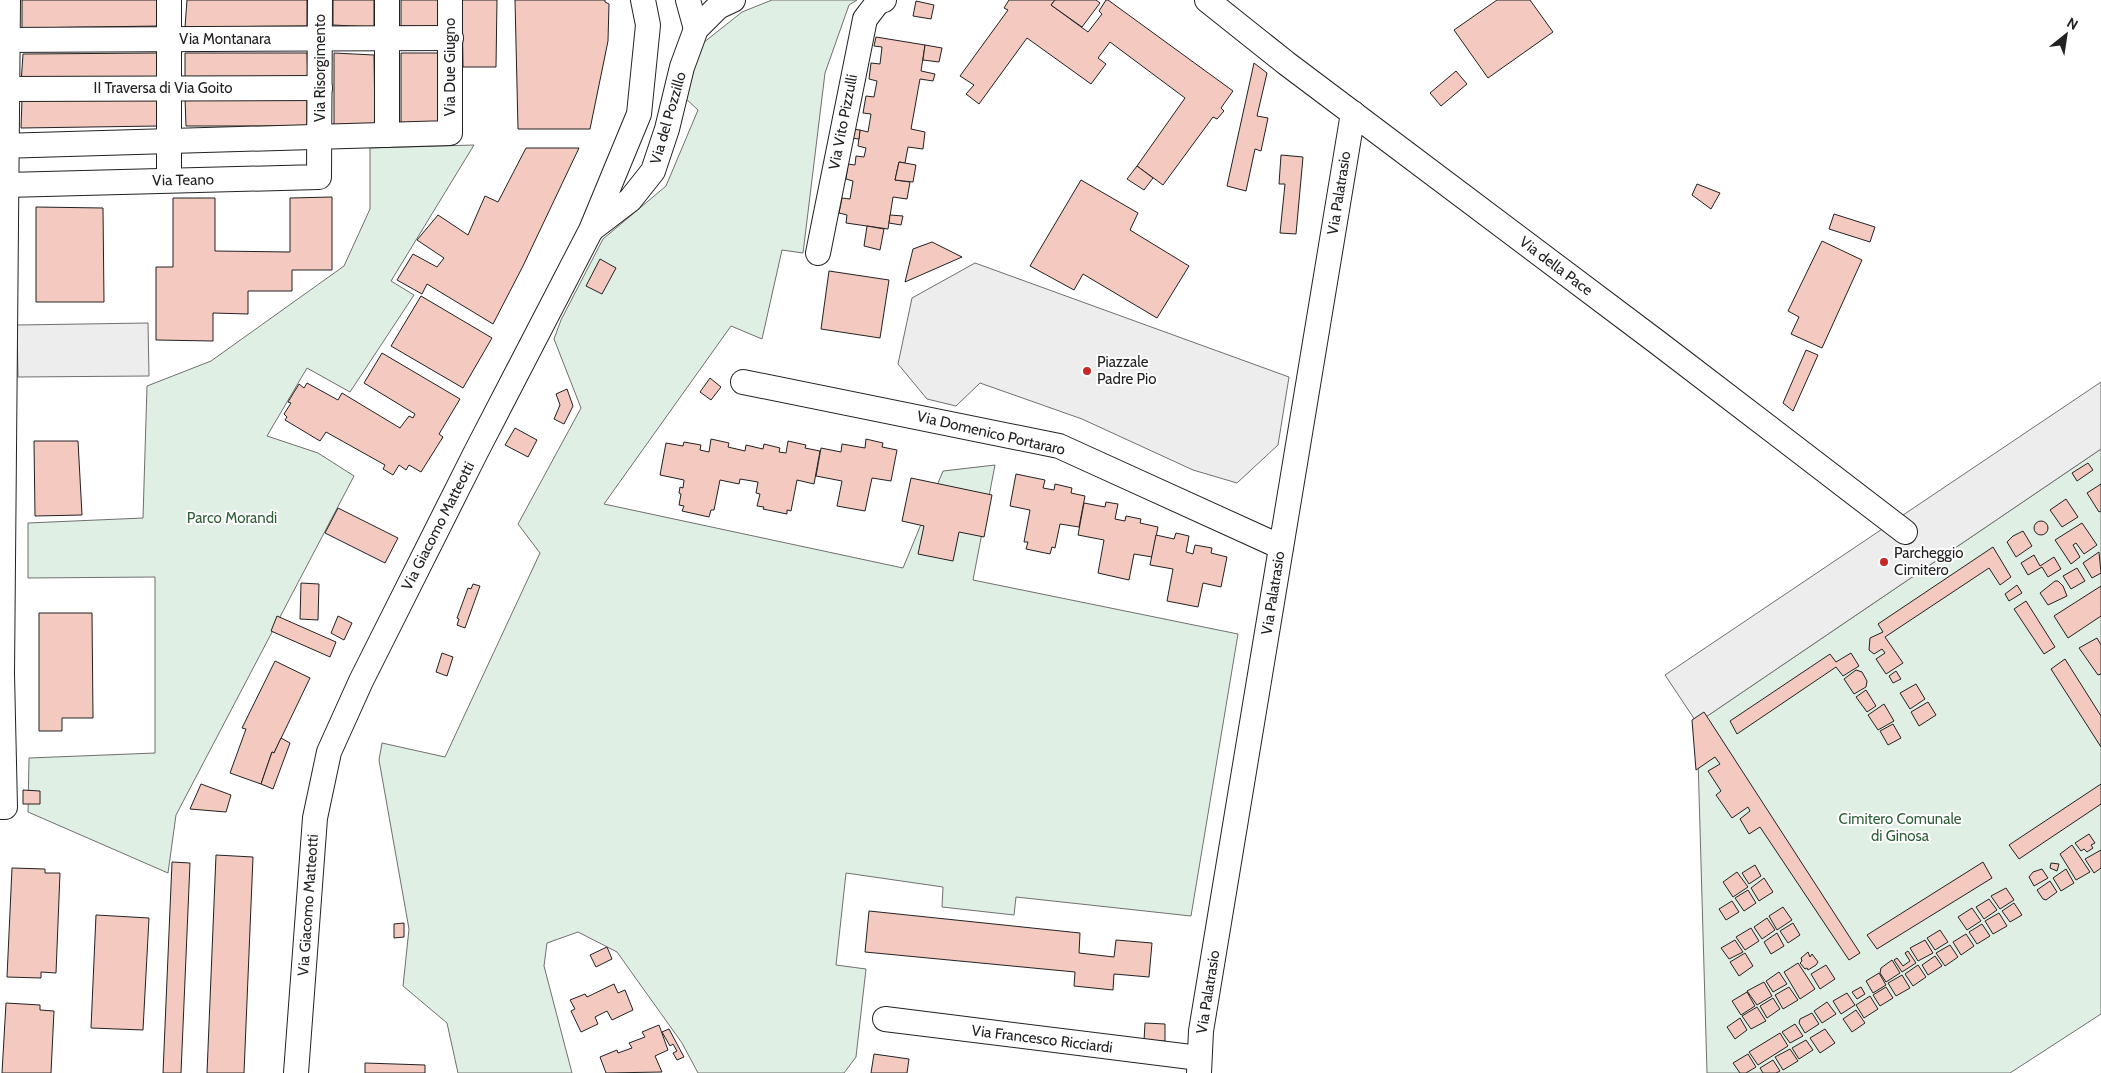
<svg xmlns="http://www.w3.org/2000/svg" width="2101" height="1073" font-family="Cabin,sans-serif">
<rect width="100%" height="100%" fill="#fff"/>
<g fill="#e0efe3" stroke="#6f6f6f">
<polygon points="772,0 857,0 849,5 825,73 803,253 782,250 762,339 731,326 604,504 903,568 943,471 995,465 973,580 1238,634 1191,916 1016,897 1014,915 942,907 943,887 846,873 836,965 866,969 856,1057 844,1073 698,1073 682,1043 617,952 578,932 547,943 544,966 572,1073 458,1073 447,1023 403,986 409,929 379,760 382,743 445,757 540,553 518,524 581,408 554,339 561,320 603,239 666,186 698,110 684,97 703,43 742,12"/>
<polygon points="474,145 391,281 414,295 350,392 307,368 267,436 318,453 354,476 176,815 168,873 28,812 29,758 155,753 155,577 28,578 28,523 143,518 147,386 211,361 344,266 370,209 370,148"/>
<polygon points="2101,449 2101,1014 2010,1073 1707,1073 1697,723"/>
</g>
<g fill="#ededed" stroke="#6f6f6f">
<polygon points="975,263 1289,377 1278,445 1237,483 1193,470 1082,419 980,383 956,406 927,399 898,364 912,298"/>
<polygon points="148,323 149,376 18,377 17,325"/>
<polygon points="2101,382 2101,449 1697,723 1665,675"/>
</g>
<g fill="#f3c9c0" stroke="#222">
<polygon points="22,0 158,0 159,26 22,28"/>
<polygon points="187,0 307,0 307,26 185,27"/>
<polygon points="333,0 374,0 374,27 333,25"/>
<polygon points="401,0 441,0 441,27 401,26"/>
<polygon points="462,0 497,0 496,67 463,67"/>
<polygon points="515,0 605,0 605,2 609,4 608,41 590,129 518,129"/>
<polygon points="1009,0 1055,0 1051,5 1088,32 1102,14 1099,11 1106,0 1108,0 1233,91 1221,108 1224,111 1217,119 1213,117 1163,185 1137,166 1185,98 1110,42 1098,58 1106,64 1091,84 1027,38 979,104 966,94 974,85 960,76 1008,10 1004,8"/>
<polygon points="1055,0 1096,0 1100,3 1082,27 1051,5"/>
<polygon points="1497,0 1530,0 1553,32 1488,78 1454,30"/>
<polygon points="916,1 934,5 931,19 913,16"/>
<polygon points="876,37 925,45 921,71 935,74 933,81 920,79 911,129 925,132 923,149 908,147 905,163 899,162 895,180 910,182 907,199 893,197 888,229 846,223 847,215 839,213 842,198 850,199 853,181 846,179 848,164 855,165 856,156 864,157 866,148 858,146 860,130 868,132 871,114 863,113 866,96 874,97 877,81 869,79 871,63 880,64 882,47 874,46"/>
<polygon points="925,45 942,48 939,62 923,60"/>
<polygon points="159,53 159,82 21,83 23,54"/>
<polygon points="185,53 307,53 308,82 185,82"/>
<polygon points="334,53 374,55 375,126 334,127"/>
<polygon points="401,53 440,53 442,127 401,127"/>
<polygon points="1254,63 1267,73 1257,116 1268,118 1261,151 1255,149 1246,191 1227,186"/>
<polygon points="1456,71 1467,84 1441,106 1430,93"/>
<polygon points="160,98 159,126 21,128 22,99"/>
<polygon points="185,98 307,98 307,126 186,126"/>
<polygon points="845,128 860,130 859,139 843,137"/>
<polygon points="526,148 579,148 523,266 493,324 427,284 422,294 397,280 413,254 437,267 444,258 417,240 438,215 468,235 485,196 498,202"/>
<polygon points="1281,155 1303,157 1296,234 1280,233 1285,184 1279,184"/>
<polygon points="899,162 916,165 913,182 895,180"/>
<polygon points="1137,166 1153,178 1144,190 1127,179"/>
<polygon points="1081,180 1138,213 1130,230 1189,266 1157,318 1083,274 1074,290 1030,266"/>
<polygon points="1697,184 1720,193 1711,209 1692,195"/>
<polygon points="332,197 332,270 292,270 292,291 248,291 248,314 213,313 213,341 156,340 156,267 173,267 173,198 215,198 215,251 290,252 290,198"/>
<polygon points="36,207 103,208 104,302 36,302"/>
<polygon points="1834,214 1875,227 1870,242 1829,229"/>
<polygon points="890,215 903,216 901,225 889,223"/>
<polygon points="867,226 884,229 880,250 864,246"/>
<polygon points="1822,241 1862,260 1822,348 1791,334 1799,317 1788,311"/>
<polygon points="932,242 962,257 905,282 913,249"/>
<polygon points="600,259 616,268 602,294 586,286"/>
<polygon points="829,271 889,280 880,338 821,329"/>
<polygon points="421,296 492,338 463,388 391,346"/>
<polygon points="1806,350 1818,355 1793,411 1783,403"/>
<polygon points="382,353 460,399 439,434 443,437 421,472 409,465 406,470 399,465 393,475 383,469 385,465 326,432 320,441 285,420 287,417 284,414 291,403 288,402 299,384 304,388 307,383 338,400 342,393 400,428 409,416 413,418 415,414 364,383"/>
<polygon points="710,378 721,387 711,400 700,392"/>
<polygon points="567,389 573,406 564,424 554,419 560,405 556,394"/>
<polygon points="515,428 537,440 528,457 505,445"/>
<polygon points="711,439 729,443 728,447 745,451 746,445 763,449 764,444 780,448 779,452 786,453 788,441 806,445 805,448 820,451 814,484 797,480 791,511 787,510 787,514 763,509 764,507 757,506 760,494 756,493 758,482 740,479 739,484 720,480 714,510 711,510 709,517 682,511 684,506 679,505 681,494 679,493 680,487 683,488 684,480 660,475 666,443 683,446 684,442 701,445 700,450 709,452"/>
<polygon points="866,439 883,443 882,447 897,450 891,481 872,478 865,511 837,506 842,481 816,476 821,448 841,452 842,444 865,448"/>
<polygon points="34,441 78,441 82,515 35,516"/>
<polygon points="2088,463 2093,470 2077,481 2072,473"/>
<polygon points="1016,474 1045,480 1043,488 1054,490 1055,484 1072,488 1071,493 1085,496 1079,527 1060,524 1055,548 1052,547 1050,554 1026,549 1028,542 1024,542 1030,510 1010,506"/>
<polygon points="911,478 992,495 984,537 959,532 953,561 918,554 924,526 902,521"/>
<polygon points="2101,484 2101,511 2099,512 2087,493"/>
<polygon points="2066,499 2078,517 2062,527 2050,510"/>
<polygon points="1106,502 1118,504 1115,519 1125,521 1126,516 1141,519 1140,523 1158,527 1152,557 1134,554 1129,580 1098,573 1104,540 1078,535 1084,503 1105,507"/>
<polygon points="338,508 398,538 385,563 325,533"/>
<circle cx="2041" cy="528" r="7"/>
<polygon points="2082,523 2097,545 2084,554 2076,543 2073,545 2080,557 2071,564 2055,540"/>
<polygon points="2023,531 2032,546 2016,557 2007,542 2013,536"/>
<polygon points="1176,533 1189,536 1186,552 1193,554 1195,545 1212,548 1211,553 1227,557 1221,587 1203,583 1198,607 1167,601 1173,569 1150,565 1156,535 1174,539"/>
<polygon points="1993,547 2011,577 2000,585 1989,568 1885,637 1903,663 1886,674 1876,659 1885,653 1882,649 1874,654 1869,650 1870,638 1883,632 1878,624"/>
<polygon points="2099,552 2101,573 2092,578 2083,563"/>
<polygon points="2034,555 2040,566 2054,557 2061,569 2048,577 2042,567 2028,575 2021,563"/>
<polygon points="2077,568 2085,581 2071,589 2063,576"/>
<polygon points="2055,581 2058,581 2063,586 2067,596 2048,605 2040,593"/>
<polygon points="301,583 319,584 318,620 300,619"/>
<polygon points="473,584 480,586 465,628 457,625 459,619 457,618 468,588 471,589"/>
<polygon points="2017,585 2022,593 2009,601 2005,594"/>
<polygon points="2101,586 2101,616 2068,638 2054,616"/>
<polygon points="2026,601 2055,647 2044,654 2014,609"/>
<polygon points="39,613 92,613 93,718 62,718 62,731 39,731"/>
<polygon points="277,616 336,642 330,657 271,631"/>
<polygon points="338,616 352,623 344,640 331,633"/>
<polygon points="2097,638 2101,645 2101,674 2098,675 2079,648"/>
<polygon points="442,653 453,657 447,676 436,672"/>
<polygon points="1851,653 1859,666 1843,676 1836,667 1737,734 1730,721 1830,654 1836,662"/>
<polygon points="2065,659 2101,716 2101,747 2051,669"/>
<polygon points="275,661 310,678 274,753 272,752 261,784 230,773 246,729 242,728"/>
<polygon points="1856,670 1862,672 1867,681 1866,687 1854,694 1844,679"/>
<polygon points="1896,671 1901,679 1893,683 1889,676"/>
<polygon points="1916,684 1925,699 1910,709 1900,693"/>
<polygon points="1866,690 1876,706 1867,712 1856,697"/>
<polygon points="1928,702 1936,715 1919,726 1911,712"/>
<polygon points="1884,704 1894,721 1878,730 1868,715"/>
<polygon points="1704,712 1860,953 1849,960 1760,827 1749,834 1740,819 1750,811 1748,807 1732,818 1716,795 1721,791 1708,771 1720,764 1715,757 1696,770 1692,720"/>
<polygon points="1893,724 1901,738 1888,745 1880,731"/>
<polygon points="281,738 290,743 273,789 261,784 272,752 274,753"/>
<polygon points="201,784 231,795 226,812 190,809"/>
<polygon points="2101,784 2101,804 2019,859 2009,845"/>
<polygon points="23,790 40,791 40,804 23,804"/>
<polygon points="2089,834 2095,843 2091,845 2093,848 2087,852 2084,849 2081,851 2075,843"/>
<polygon points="2072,845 2090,872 2076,880 2060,854"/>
<polygon points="2101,850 2101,868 2094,873 2085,859"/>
<polygon points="216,855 253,857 244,1073 207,1073"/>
<polygon points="172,862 190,863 181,1073 163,1073"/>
<polygon points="1983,862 1992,878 1877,949 1867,935"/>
<polygon points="2051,863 2059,864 2057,871 2050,868"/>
<polygon points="1755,865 1761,876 1749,884 1742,873"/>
<polygon points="12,868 45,869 45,873 60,873 56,973 41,972 41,978 7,977"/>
<polygon points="2042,869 2048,878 2034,886 2029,877 2033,872"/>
<polygon points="2066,869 2074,883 2061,891 2053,878"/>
<polygon points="1737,872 1748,887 1733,897 1723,882"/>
<polygon points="1764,878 1773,892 1759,901 1751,888"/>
<polygon points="2050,881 2057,892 2046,900 2043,899 2037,890"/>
<polygon points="2006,888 2014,900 2000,909 1991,896"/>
<polygon points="1748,890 1756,903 1744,911 1735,898"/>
<polygon points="1989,899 1997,910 1984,919 1976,907"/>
<polygon points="1732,901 1739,912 1726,920 1719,909"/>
<polygon points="2014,903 2022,915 2010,922 2002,911"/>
<polygon points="1783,907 1792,920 1777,930 1769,916"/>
<polygon points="1972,908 1981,921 1967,930 1958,917"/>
<polygon points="869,911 1080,933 1079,953 1114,957 1116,940 1152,943 1149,977 1114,974 1113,990 1074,986 1075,972 865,952"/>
<polygon points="1999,913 2007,926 1993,934 1985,921"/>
<polygon points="96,915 149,918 143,1030 91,1028"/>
<polygon points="1767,918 1775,930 1762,939 1754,927"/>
<polygon points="404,923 404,937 394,938 394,924"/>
<polygon points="1793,923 1800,935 1788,943 1780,931"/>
<polygon points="1982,924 1990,936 1977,944 1969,932"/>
<polygon points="1751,928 1759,941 1745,950 1736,937"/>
<polygon points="1940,930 1948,942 1935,950 1927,938"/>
<polygon points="1777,933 1784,946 1771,954 1764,942"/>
<polygon points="1966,934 1974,946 1961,955 1953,942"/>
<polygon points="1735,940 1743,952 1729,959 1721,948"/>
<polygon points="1925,940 1933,953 1918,961 1910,948"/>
<polygon points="1950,945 1958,957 1945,966 1936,953"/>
<polygon points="607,947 612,959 596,967 590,955"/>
<polygon points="1908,951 1916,963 1902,972 1894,960 1897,958 1903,966 1910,961 1905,953"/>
<polygon points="1808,952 1810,957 1812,954 1818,962 1816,965 1808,970 1807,968 1805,969 1800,963 1802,961 1801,958"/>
<polygon points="1745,953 1753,966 1739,976 1730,962"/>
<polygon points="1935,956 1942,966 1928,975 1922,965"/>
<polygon points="1892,960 1900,973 1886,982 1880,973 1881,968"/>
<polygon points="1798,963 1815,989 1800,999 1784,972"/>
<polygon points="1826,965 1835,979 1820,989 1811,974"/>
<polygon points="1918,965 1926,977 1913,986 1905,974"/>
<polygon points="1779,972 1787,984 1773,992 1766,981"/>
<polygon points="1879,973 1886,985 1873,993 1866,981"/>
<polygon points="1902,975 1910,988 1896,996 1888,983"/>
<polygon points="1764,982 1772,996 1757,1005 1747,991"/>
<polygon points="614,984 618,993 625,990 633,1010 612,1020 607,1011 595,1017 598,1024 581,1032 571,1011 575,1009 570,1000 585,994 587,997"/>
<polygon points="1789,987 1798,1000 1783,1009 1775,995"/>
<polygon points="1861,987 1865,994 1857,999 1852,992"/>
<polygon points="1886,987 1893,998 1880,1006 1873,995"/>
<polygon points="1747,992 1755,1006 1741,1015 1732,1001"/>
<polygon points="1847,993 1855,1005 1841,1014 1833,1001"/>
<polygon points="1870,996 1878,1009 1864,1018 1856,1005"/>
<polygon points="1773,998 1780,1009 1767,1018 1760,1006"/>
<polygon points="1827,1002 1836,1014 1822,1023 1814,1011"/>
<polygon points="6,1003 40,1005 40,1010 54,1011 51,1073 2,1073"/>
<polygon points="1757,1007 1766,1021 1751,1029 1742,1016"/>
<polygon points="1856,1010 1865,1023 1852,1032 1843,1019"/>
<polygon points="1812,1013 1819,1024 1805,1033 1799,1023 1800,1019"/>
<polygon points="1740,1018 1747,1030 1735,1039 1727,1027"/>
<polygon points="1145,1023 1165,1024 1165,1041 1144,1041"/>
<polygon points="1795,1024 1803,1036 1790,1043 1782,1032"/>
<polygon points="659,1025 668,1050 655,1056 662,1072 606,1073 600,1057 617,1050 618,1053 632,1048 629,1043 645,1037 642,1032"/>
<polygon points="669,1029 684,1057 677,1060 673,1053 677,1051 673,1044 670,1046 662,1032"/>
<polygon points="1825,1029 1835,1043 1820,1053 1810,1038"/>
<polygon points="1780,1033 1788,1046 1758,1065 1749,1052"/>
<polygon points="1806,1040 1813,1050 1799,1059 1792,1048"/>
<polygon points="1790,1049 1798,1061 1783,1070 1775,1057"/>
<polygon points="874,1054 909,1059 907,1073 871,1073"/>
<polygon points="1748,1054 1756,1067 1746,1073 1740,1073 1733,1063"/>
<polygon points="1773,1060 1780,1071 1776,1073 1763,1073 1760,1068"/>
<polygon points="365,1063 425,1065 425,1073 365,1073"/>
</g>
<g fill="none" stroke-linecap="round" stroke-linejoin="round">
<defs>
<g id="minor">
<polyline points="688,0 696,29"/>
<polyline points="1207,0 1286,63 1657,342 1905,532"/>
<polyline points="0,40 451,38"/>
<polyline points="7,89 320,88"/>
<polyline points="387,135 387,0"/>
<polyline points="0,146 450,133 450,0"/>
<polyline points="169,180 169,0"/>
<polyline points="6,185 319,177 320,0"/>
<polyline points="592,229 630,200 653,171 667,129 682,67 696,29 718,7 733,0"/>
<polyline points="818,253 865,19 878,2 884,0"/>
<polyline points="743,382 1059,446 1281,547"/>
<polyline points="0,807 5,807 2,674 8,0"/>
<polyline points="885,1019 1199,1058"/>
<polyline points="296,1073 315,818 329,752 361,681 476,452 591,230 639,114 648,25 643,0"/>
<polyline points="1199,1073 1201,1031 1353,113"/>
</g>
</defs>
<use href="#minor" stroke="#222" stroke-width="26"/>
<use href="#minor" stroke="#fff" stroke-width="24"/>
</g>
<g fill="#c62828" stroke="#fff" stroke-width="2">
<circle cx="1087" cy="371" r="5"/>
<circle cx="1884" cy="562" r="5"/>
</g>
<g text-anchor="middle" stroke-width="4" stroke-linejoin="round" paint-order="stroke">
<g font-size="15" fill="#222" stroke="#fff">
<text x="225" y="44">Via Montanara</text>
<text transform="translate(450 67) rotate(-90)" y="5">Via Due Giugno</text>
<text transform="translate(320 68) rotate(-90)" y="5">Via Risorgimento</text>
<text x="163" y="93">II Traversa di Via Goito</text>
<text transform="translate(668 118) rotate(-74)" y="5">Via del Pozzillo</text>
<text transform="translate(843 122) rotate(-79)" y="5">Via Vito Pizzulli</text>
<text transform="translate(183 180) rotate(-1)" y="5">Via Teano</text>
<text transform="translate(1339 193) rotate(-81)" y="5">Via Palatrasio</text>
<text transform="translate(1556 266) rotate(37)" y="5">Via della Pace</text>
<text transform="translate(991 433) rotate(13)" y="5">Via Domenico Portararo</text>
<text transform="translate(438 526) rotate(-63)" y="5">Via Giacomo Matteotti</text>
<text transform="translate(1273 593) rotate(-81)" y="5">Via Palatrasio</text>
<text transform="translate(308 905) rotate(-86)" y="5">Via Giacomo Matteotti</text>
<text transform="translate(1208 992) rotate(-81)" y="5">Via Palatrasio</text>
<text transform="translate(1042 1039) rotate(7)" y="5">Via Francesco Ricciardi</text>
</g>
<g font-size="15" fill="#222" stroke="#fff" text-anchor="start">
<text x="1097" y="367">Piazzale<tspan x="1097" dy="17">Padre Pio</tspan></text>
<text x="1894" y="558">Parcheggio<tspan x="1894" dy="17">Cimitero</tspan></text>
</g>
<g font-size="15" fill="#2f5e38" stroke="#fff">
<text x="232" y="523">Parco Morandi</text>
<text x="1900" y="824">Cimitero Comunale<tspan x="1900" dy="17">di Ginosa</tspan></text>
</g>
</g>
<g transform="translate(2066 35) rotate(30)" stroke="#ffffff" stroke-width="4" paint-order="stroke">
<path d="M0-4L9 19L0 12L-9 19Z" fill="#222222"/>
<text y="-8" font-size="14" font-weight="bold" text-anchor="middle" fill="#222222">N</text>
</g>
</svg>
